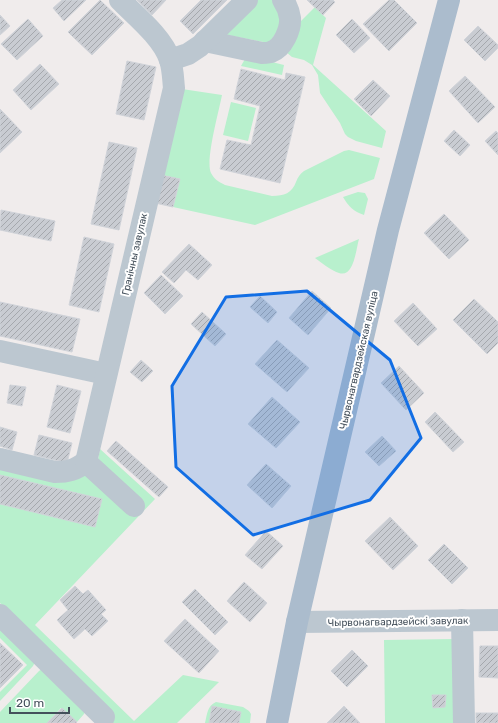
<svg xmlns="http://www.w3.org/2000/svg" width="498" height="723" font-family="Rubik,sans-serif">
<defs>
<pattern id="building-hatch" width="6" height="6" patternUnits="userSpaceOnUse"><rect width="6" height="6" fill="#c9ccd2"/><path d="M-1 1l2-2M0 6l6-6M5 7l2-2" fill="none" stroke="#a5a8ad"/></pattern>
</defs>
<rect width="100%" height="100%" fill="#f0ecec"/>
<g fill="#b8f0cd">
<polygon points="254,0 275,0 282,25 269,43 227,35 228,27"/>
<polygon points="315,7 326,18 313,65 386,131 382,148 356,141 348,137 345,134 340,123 320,93 318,75 312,65 304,60 292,57 286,52 297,25"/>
<polygon points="256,58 284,65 282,75 241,66 245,59"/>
<path d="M182 89 222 95C219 111 205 161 211 173 214 179 219 182 225 185L272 196C284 196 292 193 296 182 298 177 300 174 304 171L344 151 349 150 380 158 374 179 255 225 173 207 180 179 161 175Z"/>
<polygon points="231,102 256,108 248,141 223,135"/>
<path d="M358 192 365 193 368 199 364 215C353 211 349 207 343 197Z"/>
<path d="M359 239C356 249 354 278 339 273 332 271 322 263 315 258Z"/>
<polygon points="100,449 155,499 35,625 134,721 183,675 219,682 177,723 105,723 113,714 0,603 0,465 98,460"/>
<polygon points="0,626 35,662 33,666 0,701 0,692 27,665 0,638"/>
<polygon points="454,639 456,723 385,723 384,640"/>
<polygon points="42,669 85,710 84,714 77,722 61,708 47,723 0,723 0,712 39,671"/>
<path d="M216 702 243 707 249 711 251 714 250 723H205C207 715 207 706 216 702Z"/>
</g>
<g fill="url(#building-hatch)" stroke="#d0d3d9">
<polygon points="62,0 86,0 64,21 53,8"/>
<polygon points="100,0 124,23 92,55 68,32"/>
<polygon points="137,0 166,0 152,15"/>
<polygon points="201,0 227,0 193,34 180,21"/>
<polygon points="307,0 333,0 335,2 323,15"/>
<polygon points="389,0 394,0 417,23 389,51 363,24"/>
<polygon points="0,15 10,26 0,35"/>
<polygon points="28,19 43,36 17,60 1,44"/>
<polygon points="352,19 370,38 354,53 336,35"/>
<polygon points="478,26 498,45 498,48 485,61 464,40"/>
<polygon points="127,61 156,67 144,120 116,114"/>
<polygon points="40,64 59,84 31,110 13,90"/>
<polygon points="241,69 285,80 286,73 305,77 280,183 220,169 227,140 251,145 260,106 234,99"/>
<polygon points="465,76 495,107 478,123 449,91"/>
<polygon points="373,80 390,96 371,116 354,99"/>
<polygon points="0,109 22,132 0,153"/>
<polygon points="454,130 470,145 460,156 444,141"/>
<polygon points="496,131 498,133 498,155 485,141"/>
<polygon points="109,142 137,148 119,230 91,224"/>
<polygon points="161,175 180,179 173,207 155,203"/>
<polygon points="1,210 55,221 51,241 0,230"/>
<polygon points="444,214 469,240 449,259 424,233"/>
<polygon points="84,237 114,244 99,312 69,305"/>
<polygon points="189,244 212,265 198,280 186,270 174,283 162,272"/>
<polygon points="161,275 183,296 165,314 144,293"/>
<polygon points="312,291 331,308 308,335 289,318"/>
<polygon points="260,296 277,312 268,323 250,307"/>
<polygon points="474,299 498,322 498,343 487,354 453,320"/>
<polygon points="0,302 80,319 72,352 0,336"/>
<polygon points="413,303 437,329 418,346 394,321"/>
<polygon points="202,312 226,334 215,346 191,324"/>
<polygon points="277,340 309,368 287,392 255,364"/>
<polygon points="141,360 153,371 142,382 130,372"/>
<polygon points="399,366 424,393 406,410 381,383"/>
<polygon points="10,385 26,387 22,406 7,403"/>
<polygon points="57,385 81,391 70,433 47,427"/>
<polygon points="272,397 300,422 276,448 248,424"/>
<polygon points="435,412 464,442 453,452 425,422"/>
<polygon points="0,427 17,432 12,450 0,446"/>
<polygon points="39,435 72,443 67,463 34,455"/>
<polygon points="382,436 396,451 379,466 365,452"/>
<polygon points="116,441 168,487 159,497 107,451"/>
<polygon points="266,464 291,486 272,508 247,485"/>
<polygon points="0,475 102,499 95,527 0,504"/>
<polygon points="390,517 418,546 393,570 365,541"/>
<polygon points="266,531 283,546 262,569 245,555"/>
<polygon points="444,544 468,568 452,584 428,560"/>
<polygon points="244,582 267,603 250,622 227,601"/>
<polygon points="75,586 83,594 88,590 106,610 101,614 108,621 92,636 85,629 74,639 57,620 68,610 60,600"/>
<polygon points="195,589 228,622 215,635 182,602"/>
<polygon points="185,619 219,651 199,673 164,641"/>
<polygon points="0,643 23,665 0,688"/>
<polygon points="480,646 498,646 498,678 479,677"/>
<polygon points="352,650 368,666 347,687 331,671"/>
<polygon points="432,695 446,695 445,707 433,708"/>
<polygon points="212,706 241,712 239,723 209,723"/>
<polygon points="344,706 360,723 327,723"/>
<polygon points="62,708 77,722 76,723 47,723"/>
<rect x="476" y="713" width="22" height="10"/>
</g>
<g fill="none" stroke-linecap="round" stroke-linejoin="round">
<g stroke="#bcc7d0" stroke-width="22">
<path d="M205 41 262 53C265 53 269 53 271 52 283 48 291 29 290 18 289 11 287 6 283 0"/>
<polyline points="170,60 188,54 200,46 247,0"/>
<polyline points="0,351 106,374"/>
<path d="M0 459 55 472C68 472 75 470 86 462"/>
<path d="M86 462 174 88C173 79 173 69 170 60 163 38 136 16 120 0"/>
<polyline points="86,462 134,506"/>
<polyline points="0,615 104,717"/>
<polyline points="462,620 464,723"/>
<polyline points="297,622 498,620"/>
</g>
<polyline stroke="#abbccd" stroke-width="22" points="277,723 297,622 388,230 449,0"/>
</g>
<path fill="#126ee4" fill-opacity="0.2" stroke="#126ee4" stroke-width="3" stroke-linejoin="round" d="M307 291 390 360 421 438 370 500 253 535 176 467 172 386 226 297Z"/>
<g text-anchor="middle" stroke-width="4" stroke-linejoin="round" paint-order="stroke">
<g font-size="10" fill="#44505b" stroke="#fff">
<text transform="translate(134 254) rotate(-77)" y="4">Гранічны завулак</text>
<text transform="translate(358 360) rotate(-77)" y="4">Чырвонагвардзейская вуліца</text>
<text transform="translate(398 621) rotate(-1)" y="4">Чырвонагвардзейскі завулак</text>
</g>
</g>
<path d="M10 707v6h59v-6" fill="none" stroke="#44505b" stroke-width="2"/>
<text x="16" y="707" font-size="12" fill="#44505b" stroke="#ffffff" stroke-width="3" paint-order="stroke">20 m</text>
</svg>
